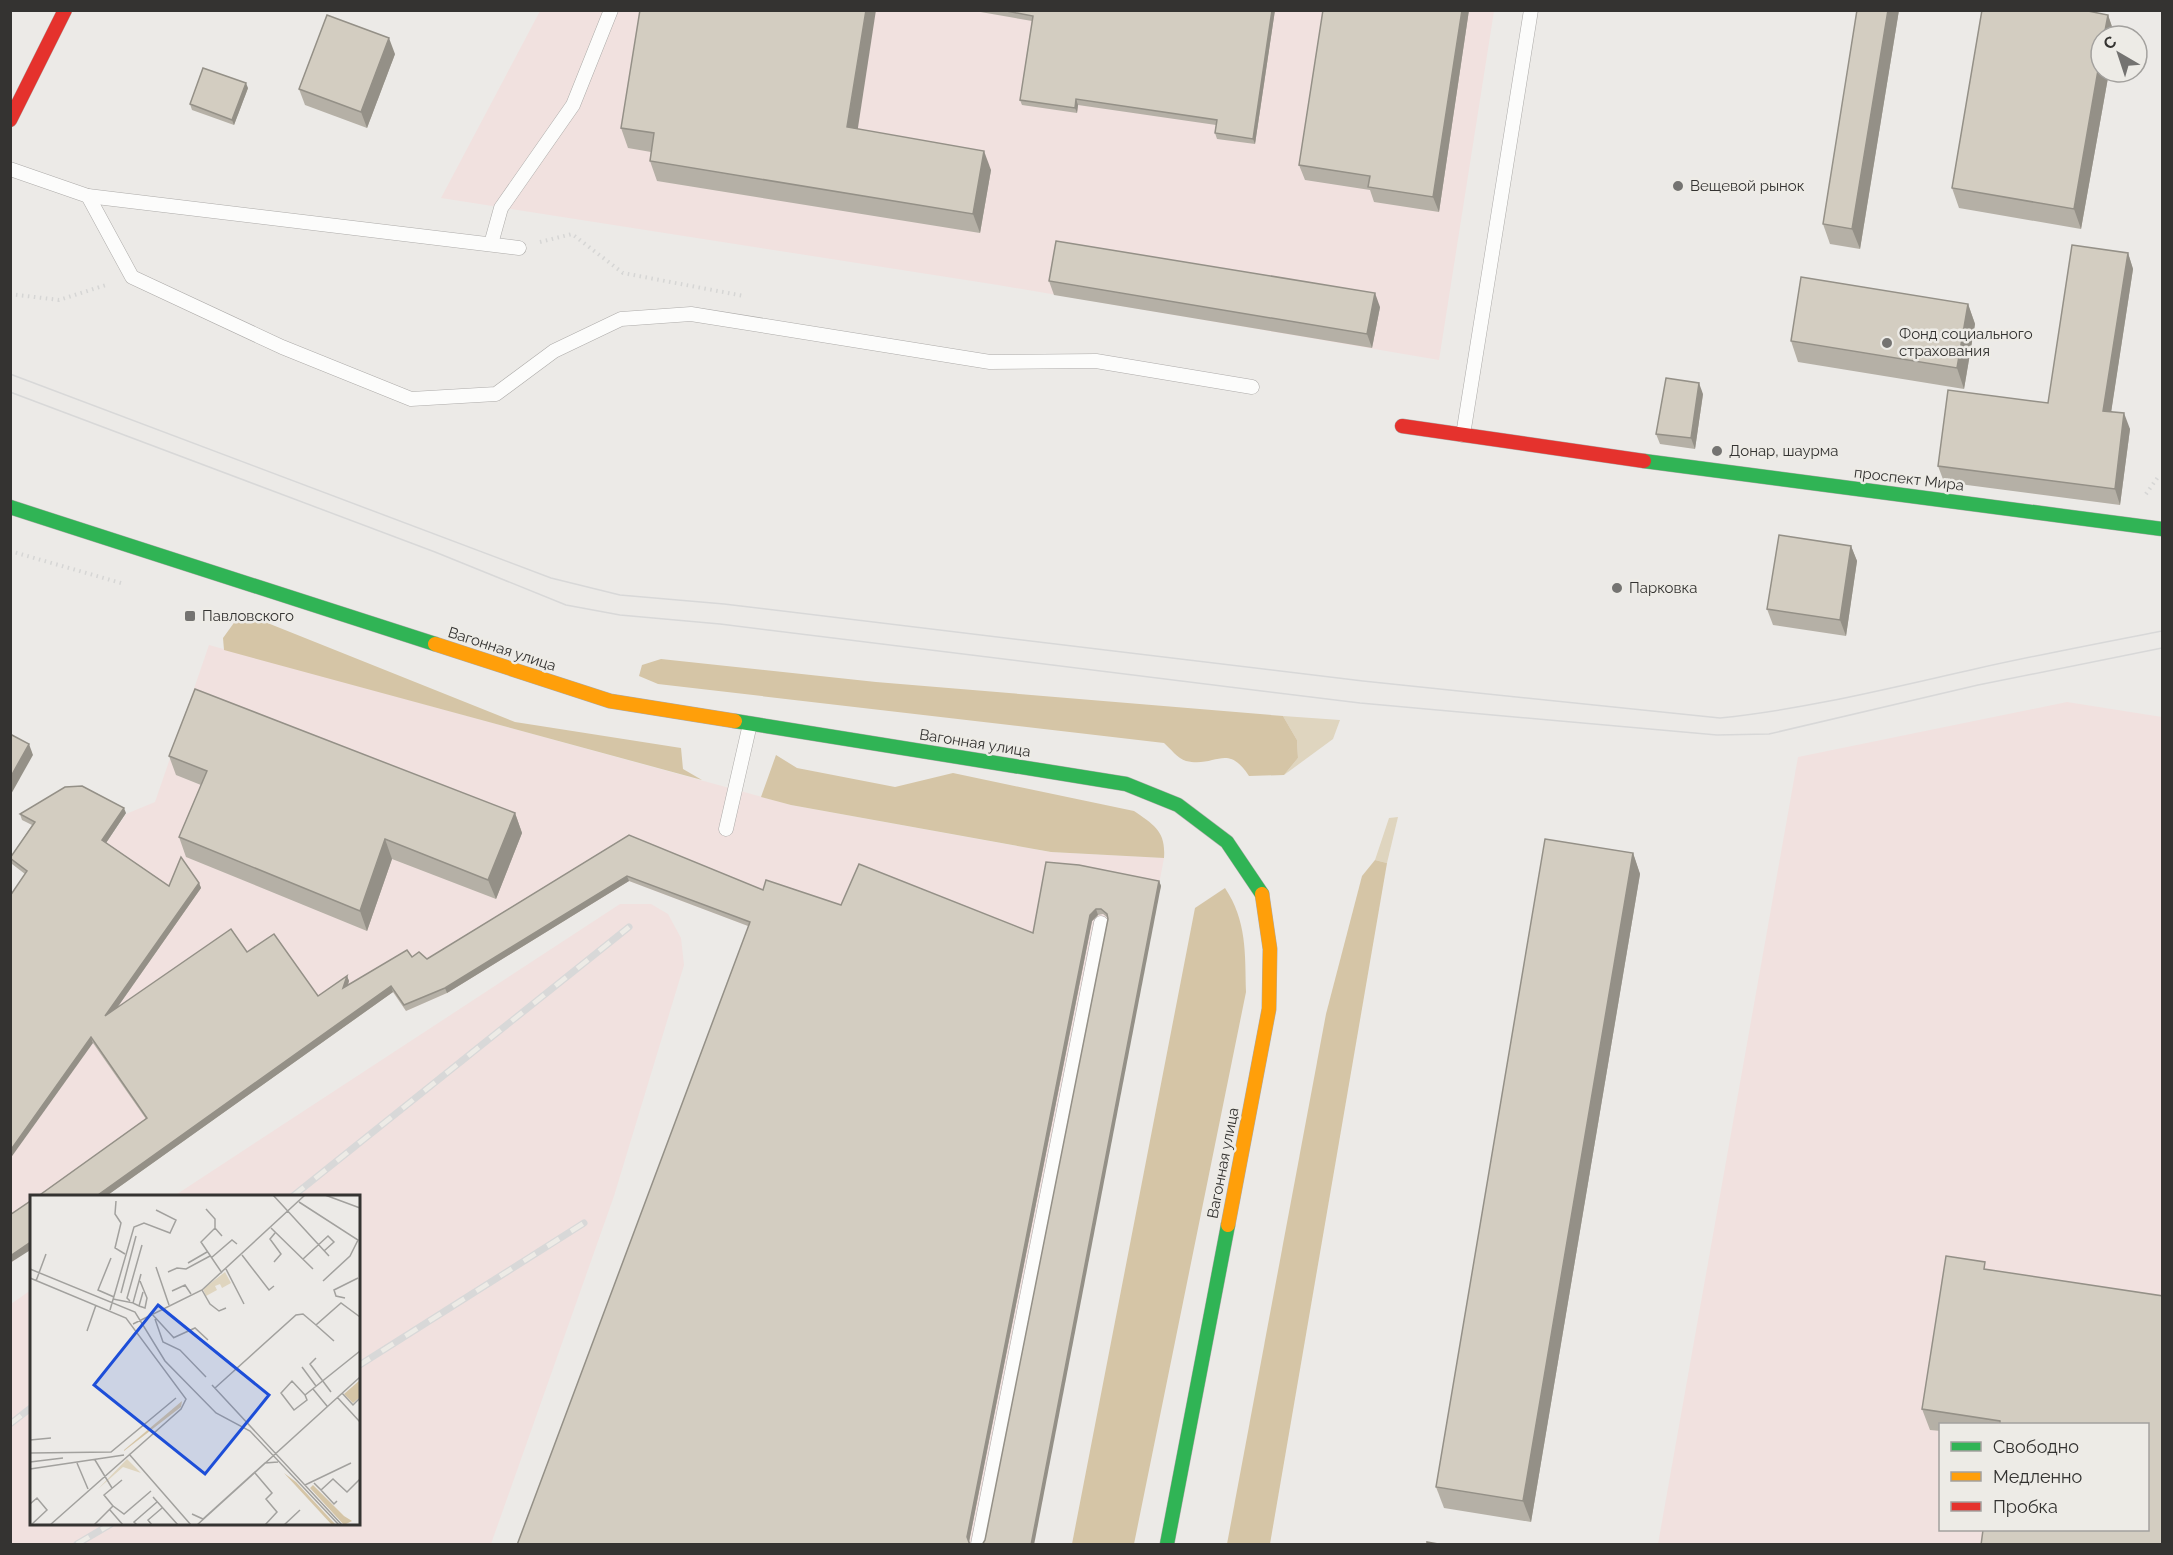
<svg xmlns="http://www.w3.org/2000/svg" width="2173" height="1555" font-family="Raleway,sans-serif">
<rect width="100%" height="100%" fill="#eceae7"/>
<g fill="#f1e1df" fill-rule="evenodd">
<polygon points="540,11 1494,11 1439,360 998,285 441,198"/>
<polygon points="209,645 791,805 1050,852 1164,858 1034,1544 521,1544 751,927 629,881 447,993 406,1011 393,992 105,1196 32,1196 31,1248 11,1263 11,983 126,814 155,802"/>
<path d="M2067 702 2162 717V1544H1658L1798 757ZM1940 1424H2148V1530H1940Z"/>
<polygon points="620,904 651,904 668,914 681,938 684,965 614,1196 491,1544 11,1544 11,1304 31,1290 32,1524 358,1524 358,1196 174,1196"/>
</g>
<g fill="#dfd5bf">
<polygon points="1283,716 1340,720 1333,739 1284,775 1298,758 1297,740"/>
<polygon points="1398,817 1387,863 1375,860 1389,818"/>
</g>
<g fill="#d5c5a6">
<polygon points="255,618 515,722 681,748 683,769 702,780 224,650 223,638 236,620"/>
<path d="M661 659 876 682 1283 716 1297 740 1298 758 1284 775 1249 776C1227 742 1216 768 1186 761 1178 759 1170 748 1164 743L658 684 639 676 642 665Z"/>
<path d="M776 755 797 768 895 787 953 773 1134 811C1154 825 1166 831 1164 858L1051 852 791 805 761 797Z"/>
<polygon points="1375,860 1387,863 1270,1544 1227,1544 1326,1014 1362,876"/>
<path d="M1225 888C1247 921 1245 953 1246 992L1134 1544H1072L1195 908Z"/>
</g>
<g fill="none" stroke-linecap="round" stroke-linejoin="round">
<defs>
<g id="lane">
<polyline points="10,169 88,196 519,248"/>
<polyline points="88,196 132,277 282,347 411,399 496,394 554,351 621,319 691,314 990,362 1096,361 1252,387"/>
<polyline points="491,244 501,208 573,105 611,10"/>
<polyline points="1463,435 1531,10"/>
<polyline points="726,829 750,724"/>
<polyline points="978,1544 1101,923"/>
</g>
<g id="fast">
<polyline points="1644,461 2162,529"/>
<polyline points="10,507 435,644"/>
<polyline points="735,721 1126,784 1178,805 1227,842 1262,894"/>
<polyline points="1167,1544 1228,1225"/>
</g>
<g id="slow">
<polyline points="435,644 610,701 735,721"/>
<polyline points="1228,1225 1269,1009 1270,949 1262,894"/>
</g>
<g id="jam">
<polyline points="10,120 65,10"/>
<polyline points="1402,426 1644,461"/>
</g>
</defs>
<use href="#lane" stroke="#adaba9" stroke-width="15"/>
<use href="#fast" stroke="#adaba9" stroke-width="15"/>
<use href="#slow" stroke="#adaba9" stroke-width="15"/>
<use href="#jam" stroke="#adaba9" stroke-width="15"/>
<g stroke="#d6d6d5" stroke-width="4" stroke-dasharray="1.5 4.5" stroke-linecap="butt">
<polyline points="540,242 572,234 623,273 744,296"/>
<polyline points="10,294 59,300 109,284"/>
<polyline points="2146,494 2158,477 2162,477"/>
<polyline points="10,551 121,583"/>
</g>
<use href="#lane" stroke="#fcfcfb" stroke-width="14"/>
<use href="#fast" stroke="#30b455" stroke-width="14"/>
<use href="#slow" stroke="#ff9f0a" stroke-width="14"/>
<use href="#jam" stroke="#e5322d" stroke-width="14"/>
<g stroke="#d8d8d8" stroke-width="1.5">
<path d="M10 374 551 578 620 595 724 604 1363 681 1720 718C1807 709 1890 688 1975 669 2037 655 2100 643 2162 631"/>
<polyline points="10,392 435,552 566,605 620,615 720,624 1360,703 1717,735 1769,734 1978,685 2162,648"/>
</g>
<defs>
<g id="rail">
<polyline points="293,1196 629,927"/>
<polyline points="358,1366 584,1223"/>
<polyline points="10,1424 32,1407"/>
<polyline points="77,1544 111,1524"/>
</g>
</defs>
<use href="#rail" stroke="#d8d8d8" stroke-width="7"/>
<use href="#rail" stroke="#edebe6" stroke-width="4.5" stroke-dasharray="14" stroke-linecap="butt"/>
</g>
<g fill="#b5b0a6">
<polygon points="969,10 1275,10 1255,144 1217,139 1215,133 1216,125 1078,105 1077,113 1022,105 1020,100 1032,21"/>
<polygon points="1323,10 1469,10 1439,212 1374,202 1370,190 1305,180 1299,165"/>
<polygon points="1857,10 1899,10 1860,249 1830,244 1823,224"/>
<polygon points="1982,10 2083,10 2108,15 2115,35 2101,36 2101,72 2109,72 2081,229 1959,208 1952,188"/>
<polygon points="395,54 367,128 305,105 299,89"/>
<polygon points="248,88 234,125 192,110 190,104"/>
<polygon points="621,128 857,129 991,170 980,233 657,181 650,161 651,152 628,148"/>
<polygon points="2128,253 2133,269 2111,412 2130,429 2120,505 1944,482 1938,466 2048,403"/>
<polygon points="1049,281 1380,307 1372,348 1054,295"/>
<polygon points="1968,304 1975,324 1964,389 1798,362 1791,341"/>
<polygon points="1703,394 1695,449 1660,444 1656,434"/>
<polygon points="1851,546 1857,561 1846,636 1773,625 1767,609"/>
<polygon points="169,756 515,813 522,833 496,899 392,859 367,931 186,857 179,837 201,785 176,775"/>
<polygon points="126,813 106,843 169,886 199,883 201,888 117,1008 247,952 318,996 347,976 349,981 348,985 412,957 427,959 629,835 763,890 841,905 1033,933 1159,881 1161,886 985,1540 1108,918 1103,914 1098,915 1092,921 969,1542 748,926 629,881 447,993 406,1011 393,992 105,1197 37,1197 146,1119 93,1043 25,874 12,864 10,858 32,825 22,820 20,814"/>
<polygon points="1633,853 1640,874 1531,1522 1444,1508 1436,1487"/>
<polygon points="1988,1270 2148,1425 1941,1425 1941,1431 1930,1430 1922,1409"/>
</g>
<g fill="#949087">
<polygon points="866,10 876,10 855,147 847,127"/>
<polygon points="1272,10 1275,10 1255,144 1253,139"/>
<polygon points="1462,10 1469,10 1439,212 1433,197"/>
<polygon points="1888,10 1899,10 1860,249 1852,229"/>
<polygon points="2108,15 2115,36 2104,36"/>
<polygon points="389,38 395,54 367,128 361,112"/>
<polygon points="2101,53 2101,72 2109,72 2081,229 2074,209"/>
<polygon points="246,83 248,88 234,125 232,120"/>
<polygon points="1076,99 1078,105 1077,113 1075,108"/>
<polygon points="984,151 991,170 980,233 973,214"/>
<polygon points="2128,253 2133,269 2109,426 2103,411"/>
<polygon points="1375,293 1380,307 1372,348 1367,334"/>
<polygon points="1968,304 1975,324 1964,389 1957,368"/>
<polygon points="1699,383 1703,394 1695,449 1691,438"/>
<polygon points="2124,413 2130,429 2120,505 2115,489"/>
<polygon points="1851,546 1857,561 1846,636 1840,620"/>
<polygon points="29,744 33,755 10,796 10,778"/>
<polygon points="124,808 126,813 104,846 102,840"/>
<polygon points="515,813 522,833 496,899 488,880"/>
<polygon points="385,839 392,859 367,931 360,911"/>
<polygon points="1633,853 1640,874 1531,1522 1523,1501"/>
<polygon points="627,876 629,881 447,993 445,988"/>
<polygon points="1159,881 1161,886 1034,1545 1031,1545"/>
<polygon points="199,883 201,888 107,1022 105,1016"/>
<polygon points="1096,909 1098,915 1092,921 969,1542 967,1537 1090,915"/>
<polygon points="347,976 349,981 345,994 343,988"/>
<polygon points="391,986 393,992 105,1197 95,1197"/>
<polygon points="91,1037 93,1043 10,1159 10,1151"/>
<polygon points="32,1241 32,1249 10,1263 10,1256"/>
</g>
<g fill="#d3cdc1" stroke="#949087" stroke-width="1.5">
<polygon points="640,10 866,10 847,127 984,151 973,214 650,161 654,133 621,128"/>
<polygon points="1001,10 1272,10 1253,139 1215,133 1217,120 1076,99 1075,108 1020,100 1033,16"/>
<polygon points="1323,10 1462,10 1433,197 1368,187 1370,176 1299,165"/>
<polygon points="1857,10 1888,10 1852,229 1823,224"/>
<polygon points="1982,10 2083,10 2108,15 2104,36 2101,36 2101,53 2074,209 1952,188"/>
<polygon points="327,15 389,38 361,112 299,89"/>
<polygon points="203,68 246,83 232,120 190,104"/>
<polygon points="1056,241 1375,293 1367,334 1049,281"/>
<polygon points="2072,245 2128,253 2103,411 2124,413 2115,489 1938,466 1948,390 2048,403"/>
<polygon points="1801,277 1968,304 1957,368 1791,341"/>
<polygon points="1666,378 1699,383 1691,438 1656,434"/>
<polygon points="1779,535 1851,546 1840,620 1767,609"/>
<polygon points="195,689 515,813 488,880 385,839 360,911 179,837 207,771 169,756"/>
<polygon points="10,734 29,744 10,778"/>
<polygon points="82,786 124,808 102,840 169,886 181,857 199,883 105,1016 231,929 247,952 274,934 318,996 347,976 343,988 407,950 412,957 419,952 427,959 629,835 763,890 766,880 841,905 859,864 1033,933 1046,862 1079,865 1159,881 1031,1545 982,1545 985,1540 1108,919 1107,914 1101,909 1096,909 1090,915 967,1537 970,1545 517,1545 750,922 627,876 445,988 404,1005 391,986 95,1197 37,1197 147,1118 91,1037 10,1151 10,896 27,871 10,858 35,822 20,814 65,787"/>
<polygon points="1545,839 1633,853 1523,1501 1436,1487"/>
<polygon points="32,1200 32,1241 10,1256 10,1215"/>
<polygon points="1946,1256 1985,1262 1984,1269 2163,1296 2163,1545 1981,1545 1983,1530 2148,1530 2148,1425 2000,1425 2000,1421 1922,1409"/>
<polygon points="1427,1542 1444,1545 1427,1545"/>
</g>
<g fill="#747371" stroke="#edebe6" stroke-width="2">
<circle cx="1678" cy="186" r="6"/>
<circle cx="1887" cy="343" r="6"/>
<circle cx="1717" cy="451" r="6"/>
<circle cx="1617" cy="588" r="6"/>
<rect x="184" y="610" width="12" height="12" rx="3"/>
</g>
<g text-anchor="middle" stroke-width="5" stroke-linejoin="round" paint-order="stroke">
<g font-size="15" fill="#343331" stroke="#edebe6" text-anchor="start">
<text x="1690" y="191">Вещевой рынок</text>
<text x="1899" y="339">Фонд социального<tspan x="1899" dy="17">страхования</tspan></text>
<text x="1729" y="456">Донар, шаурма</text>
<text x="1629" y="593">Парковка</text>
<text x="202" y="621">Павловского</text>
</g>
<g font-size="15" fill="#343331" stroke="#edebe6">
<text transform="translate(1909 479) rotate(7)" y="5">проспект Мира</text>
<text transform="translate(502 649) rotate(18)" y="5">Вагонная улица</text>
<text transform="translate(975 743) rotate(9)" y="5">Вагонная улица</text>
<text transform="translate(1223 1163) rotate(-79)" y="5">Вагонная улица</text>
</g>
</g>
<g transform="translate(30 1195)">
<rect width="330" height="330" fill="#eceae7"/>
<path d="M195 77 201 88 192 93 190 89 185 91 187 95 176 101 173 94ZM97 264 111 278 93 272 68 294Z" fill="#dfd5bf"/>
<path d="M330 185V202L323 208 314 199ZM152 206 151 212 94 256V255ZM254 278 266 287 306 330H302ZM283 290 314 321 322 326 314 330 280 293Z" fill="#d5c5a6"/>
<path fill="none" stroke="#a2a19e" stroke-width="1.5" d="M243 0 299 61M295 0 330 13M86 6 85 19 91 28 85 53 95 59M269 7 328 45 320 61 293 86M176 14 185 24V33M241 33 283 74M212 60 239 95 244 91M81 63 68 95 84 102M181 63 202 45 207 49M273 64 298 41 304 47 294 56M244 67 251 59 240 44 245 38M158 68 177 57M126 72 139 110M0 74 105 117 135 166 186 218 220 236 309 330M196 74 214 109M138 77 147 73 156 74 180 61M192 78 171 47 185 33 192 41M0 83 96 123 156 204 151 214 20 330M6 86 16 59M172 95 180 109 189 116 196 113M142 96 155 90 161 99M91 98 106 41M315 103 306 101 304 95 328 83M83 104 103 108 111 79M100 106 97 103 112 50M103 108 109 111 113 97M109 111 115 113 117 103 110 86M80 115 104 32 114 28 140 38 146 25 126 15M121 118 144 143M125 124 133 147 150 155 176 182M103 129 172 95 275 0M57 136 66 110M143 143 165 133 178 145M304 146 286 130 311 108 330 122M286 163 280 169 301 197M272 172 286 191M182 190 312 330M185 193 266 120 273 119 286 130M283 194 297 211M312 198 323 210 330 203M275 200 277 205 264 215 251 198 262 186 275 200 330 156M307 202 330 227M0 245 21 243M0 258 81 257 146 203M99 259 161 330M65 265 82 293M0 267 33 263M47 268 58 294M0 274 94 260M225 278 242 298 236 304 247 317 235 330M284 288 291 295 303 284 317 297 330 284M275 290 321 268M291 295 304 309 307 306M123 302 148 330M0 309 7 303 17 315 1 330M83 311 74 300 92 285M80 315 93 330M162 319 173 324 235 268 248 267M64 330 83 311 94 319 121 296M107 330 104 327 127 307M122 330 118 325 132 313M167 330 330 182M254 330 270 315"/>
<path fill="#1d4ed8" fill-opacity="0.15" stroke="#1d4ed8" stroke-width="3" d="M128 110 239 200 175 279 64 190Z"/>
<rect width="330" height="330" fill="none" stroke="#343331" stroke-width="3"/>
</g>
<rect width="2173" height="1555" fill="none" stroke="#343331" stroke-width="24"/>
<rect x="1939" y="1423" width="210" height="108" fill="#edebe6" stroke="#a3a19e" stroke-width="1.5"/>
<rect x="1951" y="1442" width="30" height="9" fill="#30b455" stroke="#a3a19e" stroke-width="1.5"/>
<text x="1993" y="1453" font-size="18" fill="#343331">Свободно</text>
<rect x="1951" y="1472" width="30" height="9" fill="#ff9f0a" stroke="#a3a19e" stroke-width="1.5"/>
<text x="1993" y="1483" font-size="18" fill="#343331">Медленно</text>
<rect x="1951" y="1502" width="30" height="9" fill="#e5322d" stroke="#a3a19e" stroke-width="1.5"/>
<text x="1993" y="1513" font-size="18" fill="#343331">Пробка</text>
<g transform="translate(2119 54) rotate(321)"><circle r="28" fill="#edebe6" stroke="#a3a19e" stroke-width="1.5"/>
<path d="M0-4.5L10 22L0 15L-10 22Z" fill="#747371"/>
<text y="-9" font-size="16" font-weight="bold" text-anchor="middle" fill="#343331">С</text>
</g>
</svg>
